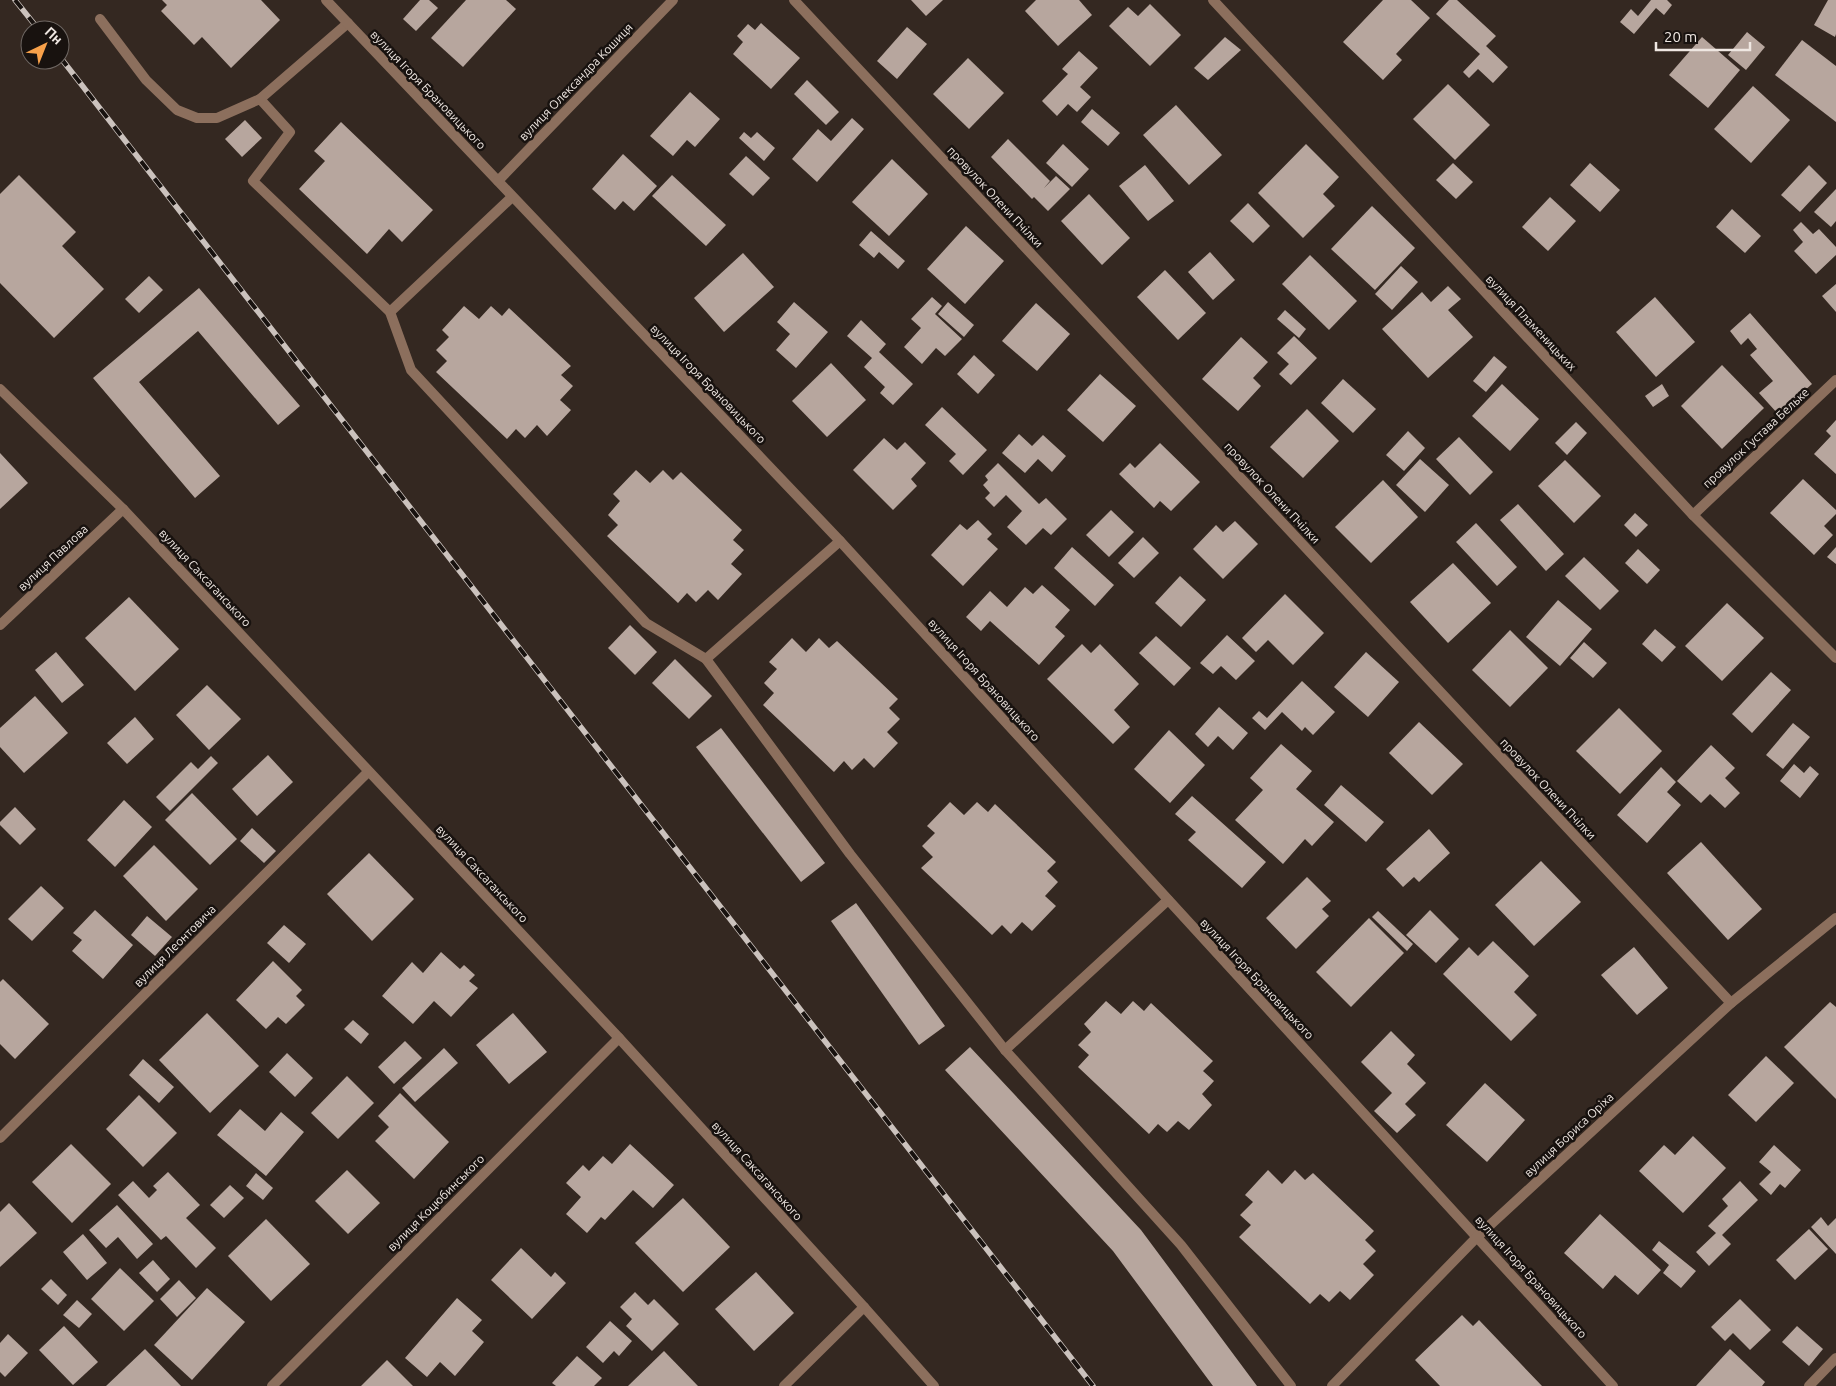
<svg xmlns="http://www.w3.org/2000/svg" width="1836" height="1386" font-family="Ubuntu,sans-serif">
<rect width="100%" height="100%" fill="#342821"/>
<g fill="#b7a69e">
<polygon points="162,0 261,0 280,20 231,68 202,37 194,45 161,11 167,5"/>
<polygon points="420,0 429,0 438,8 416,31 403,19"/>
<polygon points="466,0 506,0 516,9 463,67 431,38"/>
<polygon points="911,0 943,0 926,16"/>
<polygon points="1036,0 1079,0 1092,15 1058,46 1025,11"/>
<polygon points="1383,0 1411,0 1430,18 1396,54 1402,60 1383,80 1343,42"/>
<polygon points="1449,0 1457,0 1496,36 1486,46 1508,67 1493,83 1478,69 1469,78 1463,72 1480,54 1436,14"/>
<polygon points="1651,0 1667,0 1672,5 1664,15 1656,8 1634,34 1620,22 1631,9 1638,16"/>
<polygon points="1828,0 1836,0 1836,34 1835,37 1814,25"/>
<polygon points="1150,4 1181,35 1150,66 1109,26 1128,7 1138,16"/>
<polygon points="761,23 800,58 771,89 733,54 743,42 737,36 748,24 755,30"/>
<polygon points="907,27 927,44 897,79 877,61"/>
<polygon points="1747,32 1765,47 1746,70 1728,55"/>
<polygon points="1225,37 1241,50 1208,80 1194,68"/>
<polygon points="1702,37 1740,70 1708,108 1669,75"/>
<polygon points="1802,40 1836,66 1836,122 1775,75"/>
<polygon points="1079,51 1098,68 1080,87 1091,97 1077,112 1068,104 1057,116 1042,101 1068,74 1062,69"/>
<polygon points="968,58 1004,93 969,129 933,94"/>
<polygon points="807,80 839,112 826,125 794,94"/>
<polygon points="1448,84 1490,125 1455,160 1413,119"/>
<polygon points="1753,86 1790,120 1751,163 1714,129"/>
<polygon points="690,92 720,119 695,147 687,140 673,156 650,136"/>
<polygon points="1176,105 1222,155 1189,185 1143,135"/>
<polygon points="1092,109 1120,133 1108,146 1081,122"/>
<polygon points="852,118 864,129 817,182 792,159 818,129 831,141"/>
<polygon points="245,120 262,138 242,157 225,139"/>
<polygon points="341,122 433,210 402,242 389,229 367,254 299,189 325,161 314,151"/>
<polygon points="744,132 751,138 757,132 775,148 764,161 739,138"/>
<polygon points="1008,139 1050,181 1044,188 1056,176 1070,189 1048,211 1034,197 1032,199 991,157"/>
<polygon points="1063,144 1089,169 1072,187 1046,163"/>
<polygon points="1306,144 1339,177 1323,194 1335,206 1303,238 1258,193"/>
<polygon points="623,154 657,186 634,211 623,201 615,210 592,189"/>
<polygon points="746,156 770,178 753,196 729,174"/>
<polygon points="892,159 928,194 889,236 852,202"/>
<polygon points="1453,163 1473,182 1456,199 1436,180"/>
<polygon points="1590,163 1620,190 1600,212 1570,185"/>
<polygon points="1145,165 1174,201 1148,221 1119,186"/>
<polygon points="1809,165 1827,183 1800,212 1781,195"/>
<polygon points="19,175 76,232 62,246 104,289 54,338 0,283 0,194"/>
<polygon points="672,175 726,225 706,246 652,196"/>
<polygon points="1836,189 1836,221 1831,227 1814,212"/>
<polygon points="1089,194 1130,238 1102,265 1061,221"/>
<polygon points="1550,197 1576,221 1548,251 1522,227"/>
<polygon points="1248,203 1270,226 1253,243 1230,221"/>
<polygon points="1372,206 1415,248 1375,290 1331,249"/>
<polygon points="1732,209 1761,236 1745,253 1716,227"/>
<polygon points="1801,222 1813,234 1819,229 1836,247 1836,255 1816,274 1794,251 1803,242 1793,230"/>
<polygon points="966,226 1004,261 965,304 927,269"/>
<polygon points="871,231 905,261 898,269 879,252 874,258 859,245"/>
<polygon points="1210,252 1235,280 1213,300 1188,272"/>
<polygon points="743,253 774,287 724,332 694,298"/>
<polygon points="1310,255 1357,301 1329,330 1282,284"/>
<polygon points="1401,266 1418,282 1392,310 1375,294"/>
<polygon points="1165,270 1206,313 1178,340 1137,297"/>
<polygon points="149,276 163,290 139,313 125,299"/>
<polygon points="1836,284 1836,312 1822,296"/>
<polygon points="1448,286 1461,299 1448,310 1473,337 1428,378 1382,329 1422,292 1431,302"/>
<polygon points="199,288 300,406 278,425 198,331 139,382 220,476 195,498 93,378"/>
<polygon points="932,297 942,306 935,314 962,339 945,356 936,348 922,364 904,347 921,328 911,319"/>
<polygon points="1655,297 1695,342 1656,377 1616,332"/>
<polygon points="794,302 828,332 796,368 776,350 790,334 777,322"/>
<polygon points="948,302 974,325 964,337 938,314"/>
<polygon points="1036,303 1070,334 1037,371 1002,341"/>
<polygon points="464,306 479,319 491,306 502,316 509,308 571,366 561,375 573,386 560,400 571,410 547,436 537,425 525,438 516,429 507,439 436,372 447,361 436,350 449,337 442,330"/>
<polygon points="1285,310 1306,329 1299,338 1277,319"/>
<polygon points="1750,313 1812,384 1778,414 1759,393 1773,381 1750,355 1757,349 1748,338 1741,345 1730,331"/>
<polygon points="861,320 886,344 879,352 913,384 893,405 880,393 885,387 864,367 872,358 847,336"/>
<polygon points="1294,336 1317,358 1291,385 1279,374 1289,364 1277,353"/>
<polygon points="1241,337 1268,362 1253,378 1261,386 1238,411 1202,379"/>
<polygon points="974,355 995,375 978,394 957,374"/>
<polygon points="1494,356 1507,367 1486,392 1473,381"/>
<polygon points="831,363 866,400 827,437 792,401"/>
<polygon points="1722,365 1764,408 1722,449 1681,406"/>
<polygon points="1100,374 1136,406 1103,442 1067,410"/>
<polygon points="1343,379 1376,409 1353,433 1321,403"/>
<polygon points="1502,384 1539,419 1510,451 1472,416"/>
<polygon points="1662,384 1669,396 1653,407 1645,396"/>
<polygon points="942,407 987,450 963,475 949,461 956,454 925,425"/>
<polygon points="1307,409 1339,441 1303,478 1270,447"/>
<polygon points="1836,420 1836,474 1814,454 1831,436 1826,431"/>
<polygon points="1576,422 1587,433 1567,455 1555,443"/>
<polygon points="1408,431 1425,448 1404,471 1386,455"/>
<polygon points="1019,434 1032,446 1043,435 1066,456 1052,472 1038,459 1025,473 1002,453"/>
<polygon points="1459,437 1493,472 1470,495 1436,459"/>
<polygon points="884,438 897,450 905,442 926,463 911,479 917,486 893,510 853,470"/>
<polygon points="1160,443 1200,482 1171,511 1160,501 1154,508 1119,474 1130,463 1135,468"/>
<polygon points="0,453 28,483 0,509"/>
<polygon points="1420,459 1449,485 1425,512 1396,485"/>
<polygon points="1565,460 1601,496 1574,523 1538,486"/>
<polygon points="998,463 1039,504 1046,498 1067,519 1051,535 1043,528 1026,545 1007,527 1022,511 1006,495 994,507 985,498 990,493 983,485 988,480 985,476"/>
<polygon points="636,470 650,483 663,470 673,480 681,472 742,530 733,540 744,550 731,564 742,574 718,600 708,590 696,602 687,593 678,603 607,536 618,525 608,515 620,501 613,494"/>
<polygon points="1803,479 1836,510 1836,514 1824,526 1833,535 1814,555 1770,513"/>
<polygon points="1383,480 1418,517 1371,563 1335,527"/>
<polygon points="1518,504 1564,554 1546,571 1500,520"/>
<polygon points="1111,510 1134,532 1109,557 1086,535"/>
<polygon points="1635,513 1648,525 1636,537 1624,525"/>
<polygon points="978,520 992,534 987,539 998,549 963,586 931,555 960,524 967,530"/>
<polygon points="1235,521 1258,544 1223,579 1193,549 1216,525 1223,532"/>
<polygon points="1476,523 1517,567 1497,586 1456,542"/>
<polygon points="1143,537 1159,553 1134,578 1118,563"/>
<polygon points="1072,547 1114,585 1095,606 1054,568"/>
<polygon points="1836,547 1836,564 1827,557"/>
<polygon points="1638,549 1660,570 1647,584 1625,563"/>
<polygon points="1584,557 1619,591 1600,610 1565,576"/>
<polygon points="1453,563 1491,603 1448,643 1410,602"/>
<polygon points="1180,576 1206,600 1181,627 1155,603"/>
<polygon points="1042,585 1070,610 1055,627 1065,636 1039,665 990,621 981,631 966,617 990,591 1007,607 1025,587 1033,594"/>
<polygon points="1285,594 1324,633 1293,665 1268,640 1256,652 1242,638"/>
<polygon points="129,597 179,649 135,691 85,638"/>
<polygon points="1558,600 1592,629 1560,666 1526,637"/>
<polygon points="1727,603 1764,638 1722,681 1685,646"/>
<polygon points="630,625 657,652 635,675 608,648"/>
<polygon points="1655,629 1676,647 1662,662 1642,644"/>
<polygon points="1510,630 1548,668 1510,707 1472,670"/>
<polygon points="1227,635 1255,661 1236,680 1221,666 1213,674 1200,663"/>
<polygon points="1156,636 1191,668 1174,686 1139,653"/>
<polygon points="792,638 806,652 819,638 829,648 837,641 898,699 889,708 900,719 887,732 898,743 874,768 864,758 852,770 844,761 834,772 763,705 774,693 764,683 777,669 769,662"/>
<polygon points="1584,642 1607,663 1593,678 1570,658"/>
<polygon points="1082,644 1091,653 1100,644 1139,684 1114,710 1130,727 1113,744 1047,679"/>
<polygon points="56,652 84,685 62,703 35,670"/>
<polygon points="1366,652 1399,682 1368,717 1334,687"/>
<polygon points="675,659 712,696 689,719 652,683"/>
<polygon points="1771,672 1791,690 1752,733 1732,714"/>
<polygon points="1302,681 1335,712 1313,735 1305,727 1302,731 1282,712 1265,730 1252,718 1259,711 1267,718"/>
<polygon points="207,685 241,719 209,750 176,715"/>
<polygon points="35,696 68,733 24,773 0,747 0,728"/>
<polygon points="1219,707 1248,733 1233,750 1218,736 1208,747 1195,734"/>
<polygon points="1619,708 1662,751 1620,794 1576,751"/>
<polygon points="135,717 154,739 127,764 107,743"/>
<polygon points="1419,722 1463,764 1432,795 1389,753"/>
<polygon points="1793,723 1810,737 1783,769 1766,755"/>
<polygon points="721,728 825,863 801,882 696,747"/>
<polygon points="1169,730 1205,765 1170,803 1134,769"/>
<polygon points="1281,744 1312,771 1296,789 1334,822 1312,846 1305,839 1283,864 1235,820 1263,790 1250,778"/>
<polygon points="1711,745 1735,768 1725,778 1740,793 1725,808 1710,794 1701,803 1677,781"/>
<polygon points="268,755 293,782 257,816 232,789"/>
<polygon points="211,756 218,763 170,811 156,797 191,762 198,769"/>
<polygon points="1794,764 1804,773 1810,766 1819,774 1800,798 1780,781"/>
<polygon points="1661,767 1676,782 1667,792 1681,805 1647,843 1617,815"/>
<polygon points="1341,785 1384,822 1366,842 1324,805"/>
<polygon points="192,793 237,839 210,865 165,820"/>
<polygon points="1192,796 1266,862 1242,888 1188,840 1196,832 1175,814"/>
<polygon points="124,800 152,827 115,867 87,840"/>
<polygon points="950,802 964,815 977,802 988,812 995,804 1056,862 1047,871 1058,882 1045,896 1056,906 1032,931 1022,922 1011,934 1002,925 992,935 921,868 933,857 922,846 935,833 927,826"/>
<polygon points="15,807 36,829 20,845 0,825 0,822"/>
<polygon points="252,828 276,851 264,863 240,841"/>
<polygon points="1429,829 1450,853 1419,882 1414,877 1403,887 1386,869"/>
<polygon points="1701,842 1762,909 1728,940 1667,873"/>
<polygon points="154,845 198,889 166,921 123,876"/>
<polygon points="369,853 414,899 372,941 327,894"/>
<polygon points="1541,861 1581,902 1534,946 1495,905"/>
<polygon points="1307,877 1331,901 1322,909 1329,916 1296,949 1266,918"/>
<polygon points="41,886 64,908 32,941 8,919"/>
<polygon points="856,903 945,1026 919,1045 831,921"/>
<polygon points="95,910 133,945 103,979 72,951 82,940 73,933"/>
<polygon points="1430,910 1459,939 1436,963 1406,935"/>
<polygon points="1378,911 1413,944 1407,951 1372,917"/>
<polygon points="147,916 172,937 155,956 131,935"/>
<polygon points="1369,918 1404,953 1351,1007 1316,972"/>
<polygon points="284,925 306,944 289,963 267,943"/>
<polygon points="1493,941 1529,976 1514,992 1537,1015 1511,1041 1443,974 1469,947 1478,956"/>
<polygon points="1634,947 1668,988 1637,1015 1601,975"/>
<polygon points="441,952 460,969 464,965 475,975 469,981 478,988 451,1017 434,1001 413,1024 382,996 412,962 423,973"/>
<polygon points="273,961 302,990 296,996 305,1005 286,1024 278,1017 266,1029 236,1000"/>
<polygon points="3,979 49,1024 15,1059 0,1044 0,982"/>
<polygon points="1106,1001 1121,1014 1133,1001 1144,1011 1151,1003 1213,1061 1203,1071 1214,1081 1202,1094 1212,1105 1189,1130 1178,1121 1167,1132 1158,1124 1149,1134 1078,1067 1089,1055 1078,1045 1091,1032 1084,1024"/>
<polygon points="1830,1002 1836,1007 1836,1099 1784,1047"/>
<polygon points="207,1013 259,1066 210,1113 159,1060"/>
<polygon points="513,1013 547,1052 509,1084 476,1045"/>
<polygon points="353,1020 369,1034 361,1044 344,1029"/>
<polygon points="1391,1031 1415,1055 1407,1064 1426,1083 1405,1104 1416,1115 1397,1133 1374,1111 1392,1093 1361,1062"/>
<polygon points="405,1041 422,1058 394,1084 378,1067"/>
<polygon points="970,1047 1141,1230 1257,1386 1213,1386 1113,1251 945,1070"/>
<polygon points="444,1048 458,1063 415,1102 402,1088"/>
<polygon points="287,1053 313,1078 295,1097 269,1072"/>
<polygon points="1766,1056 1794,1083 1756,1122 1728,1095"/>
<polygon points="143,1059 174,1087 159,1103 129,1075"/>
<polygon points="347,1076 374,1103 338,1139 311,1113"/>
<polygon points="1485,1083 1525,1120 1487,1162 1446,1125"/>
<polygon points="400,1093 449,1142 414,1179 375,1141 389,1127 378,1116"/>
<polygon points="139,1095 177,1133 143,1167 106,1129"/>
<polygon points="240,1109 265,1131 281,1112 304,1132 266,1176 217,1135"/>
<polygon points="1693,1136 1726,1168 1683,1213 1639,1171 1664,1145 1675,1155"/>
<polygon points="71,1144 111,1184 72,1223 32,1182"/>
<polygon points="630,1144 674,1185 653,1208 633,1190 605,1220 601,1217 587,1233 566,1214 581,1197 566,1183 583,1165 589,1171 603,1156 612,1164"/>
<polygon points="1774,1145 1801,1170 1785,1188 1780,1184 1771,1195 1759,1184 1771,1172 1759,1162"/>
<polygon points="347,1170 380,1203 348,1234 315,1201"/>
<polygon points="1268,1170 1282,1184 1295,1170 1305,1180 1313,1173 1374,1231 1365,1240 1376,1251 1363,1264 1374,1275 1350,1300 1340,1291 1329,1302 1320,1294 1310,1304 1239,1237 1251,1225 1240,1215 1253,1202 1245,1195"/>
<polygon points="168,1172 200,1205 186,1218 216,1248 196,1268 166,1236 161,1240 118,1195 133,1181 149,1198 157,1190 153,1186"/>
<polygon points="256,1173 273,1188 263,1200 246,1186"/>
<polygon points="1740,1181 1758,1200 1722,1235 1731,1244 1709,1266 1696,1252 1716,1233 1708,1226 1728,1206 1722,1199"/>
<polygon points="230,1185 244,1198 224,1218 210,1205"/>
<polygon points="683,1198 730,1247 683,1292 635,1243"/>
<polygon points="9,1203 37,1233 0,1267 0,1212"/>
<polygon points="117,1205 153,1244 137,1259 118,1237 106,1248 89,1230"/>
<polygon points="1600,1214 1661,1270 1638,1295 1615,1275 1603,1289 1564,1253"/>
<polygon points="1821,1217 1828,1226 1836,1218 1836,1254 1811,1227"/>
<polygon points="266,1219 310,1264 271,1301 228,1256"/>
<polygon points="1809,1229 1828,1249 1795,1280 1776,1260"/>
<polygon points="83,1234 107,1263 87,1280 63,1252"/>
<polygon points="1659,1241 1696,1271 1681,1288 1663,1273 1669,1265 1652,1250"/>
<polygon points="521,1248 551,1277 555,1272 566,1283 532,1319 491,1280"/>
<polygon points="153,1260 170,1279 157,1292 139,1273"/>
<polygon points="120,1268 154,1301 124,1331 91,1299"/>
<polygon points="756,1272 794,1313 754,1351 715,1309"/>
<polygon points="51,1279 67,1295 58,1305 41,1289"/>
<polygon points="179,1280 196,1298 177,1317 160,1299"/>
<polygon points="207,1288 245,1322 192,1380 154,1345"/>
<polygon points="635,1292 648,1305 654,1299 679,1324 652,1351 626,1326 632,1319 620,1307"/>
<polygon points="457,1298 482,1320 472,1331 484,1342 455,1376 440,1362 427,1377 405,1358"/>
<polygon points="1740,1299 1771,1330 1750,1350 1733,1333 1725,1341 1711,1327"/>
<polygon points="77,1300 92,1314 79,1328 63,1315"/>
<polygon points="1462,1315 1473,1326 1479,1320 1542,1386 1440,1386 1415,1360"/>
<polygon points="610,1321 632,1341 619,1356 614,1351 603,1363 586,1347"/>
<polygon points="64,1326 98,1362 73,1385 39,1350"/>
<polygon points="1797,1326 1823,1349 1809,1366 1782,1342"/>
<polygon points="8,1334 28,1353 5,1377 0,1372 0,1343"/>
<polygon points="145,1349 181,1386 106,1386"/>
<polygon points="1730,1349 1765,1382 1762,1386 1696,1386"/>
<polygon points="664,1351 698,1386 628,1386"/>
<polygon points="577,1356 602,1378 594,1386 556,1386 552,1383"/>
<polygon points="387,1360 413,1386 361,1386"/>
</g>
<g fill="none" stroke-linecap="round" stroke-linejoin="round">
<g stroke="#8c6f5d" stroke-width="10">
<polyline points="100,19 146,80 177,110 197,118 217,118 260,99 290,132 253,181 390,312 411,370 646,623 706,659 850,854 1005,1050 1181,1245 1291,1386"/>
<polyline points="260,99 348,23"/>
<polyline points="390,312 512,197"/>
<polyline points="706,659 840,541"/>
<polyline points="1005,1050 1168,900"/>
<polyline points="1809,1386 1836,1358"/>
</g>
<g stroke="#8c6f5d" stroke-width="10">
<polyline points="326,0 840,541 1613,1386"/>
<polyline points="794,0 1731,1003"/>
<polyline points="1213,0 1693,515 1836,658"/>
<polyline points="498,181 673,0"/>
<polyline points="0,389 123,509 619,1038 864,1307 934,1386"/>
<polyline points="1693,515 1836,380"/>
<polyline points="0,625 123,509"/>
<polyline points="0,1138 368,772"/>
<polyline points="272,1386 619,1038"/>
<polyline points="784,1386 864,1307"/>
<polyline points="1332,1386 1477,1237 1731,1003 1836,918"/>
</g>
<defs>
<g id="rail">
<polyline points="15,0 39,30"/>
<polyline points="60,57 1093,1386"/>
</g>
</defs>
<use href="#rail" stroke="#cbc2bd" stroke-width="5.5"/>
<use href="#rail" stroke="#18120f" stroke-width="4" stroke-dasharray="11" stroke-linecap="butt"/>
</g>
<g text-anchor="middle" stroke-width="5" stroke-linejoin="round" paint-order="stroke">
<g font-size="12" fill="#efe7e2" stroke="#18120f">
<text transform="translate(576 82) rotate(-46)" y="4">вулиця Олександра Кошиця</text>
<text transform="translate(428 90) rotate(46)" y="4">вулиця Ігоря Брановицького</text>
<text transform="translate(995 197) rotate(47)" y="4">провулок Олени Пчілки</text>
<text transform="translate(1531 323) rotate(47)" y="4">вулиця Пламеницьких</text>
<text transform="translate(708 384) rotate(46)" y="4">вулиця Ігоря Брановицького</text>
<text transform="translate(1756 438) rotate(-43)" y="4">провулок Густава Бельке</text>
<text transform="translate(1272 493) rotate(47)" y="4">провулок Олени Пчілки</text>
<text transform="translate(53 558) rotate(-43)" y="4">вулиця Павлова</text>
<text transform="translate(205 578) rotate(47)" y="4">вулиця Саксаганського</text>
<text transform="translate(984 680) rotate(48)" y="4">вулиця Ігоря Брановицького</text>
<text transform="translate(1548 789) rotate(47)" y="4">провулок Олени Пчілки</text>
<text transform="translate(482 874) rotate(47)" y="4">вулиця Саксаганського</text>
<text transform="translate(175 946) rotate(-45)" y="4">вулиця Леонтовича</text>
<text transform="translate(1257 979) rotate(47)" y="4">вулиця Ігоря Брановицького</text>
<text transform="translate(1569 1135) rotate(-43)" y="4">вулиця Бориса Оріха</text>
<text transform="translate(757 1171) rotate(48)" y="4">вулиця Саксаганського</text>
<text transform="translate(436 1203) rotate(-45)" y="4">вулиця Коцюбинського</text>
<text transform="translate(1531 1277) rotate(48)" y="4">вулиця Ігоря Брановицького</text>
</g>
</g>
<g transform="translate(45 45) rotate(43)"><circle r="24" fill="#18120f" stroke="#6e6763"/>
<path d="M0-4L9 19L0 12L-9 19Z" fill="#f8a14a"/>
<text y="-8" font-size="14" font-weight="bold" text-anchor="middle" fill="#efe7e2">Пн</text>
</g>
<path d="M1656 42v8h94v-8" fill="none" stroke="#efe7e2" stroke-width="2.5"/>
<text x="1664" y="42" font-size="15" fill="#efe7e2" stroke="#18120f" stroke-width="4" paint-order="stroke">20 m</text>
</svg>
